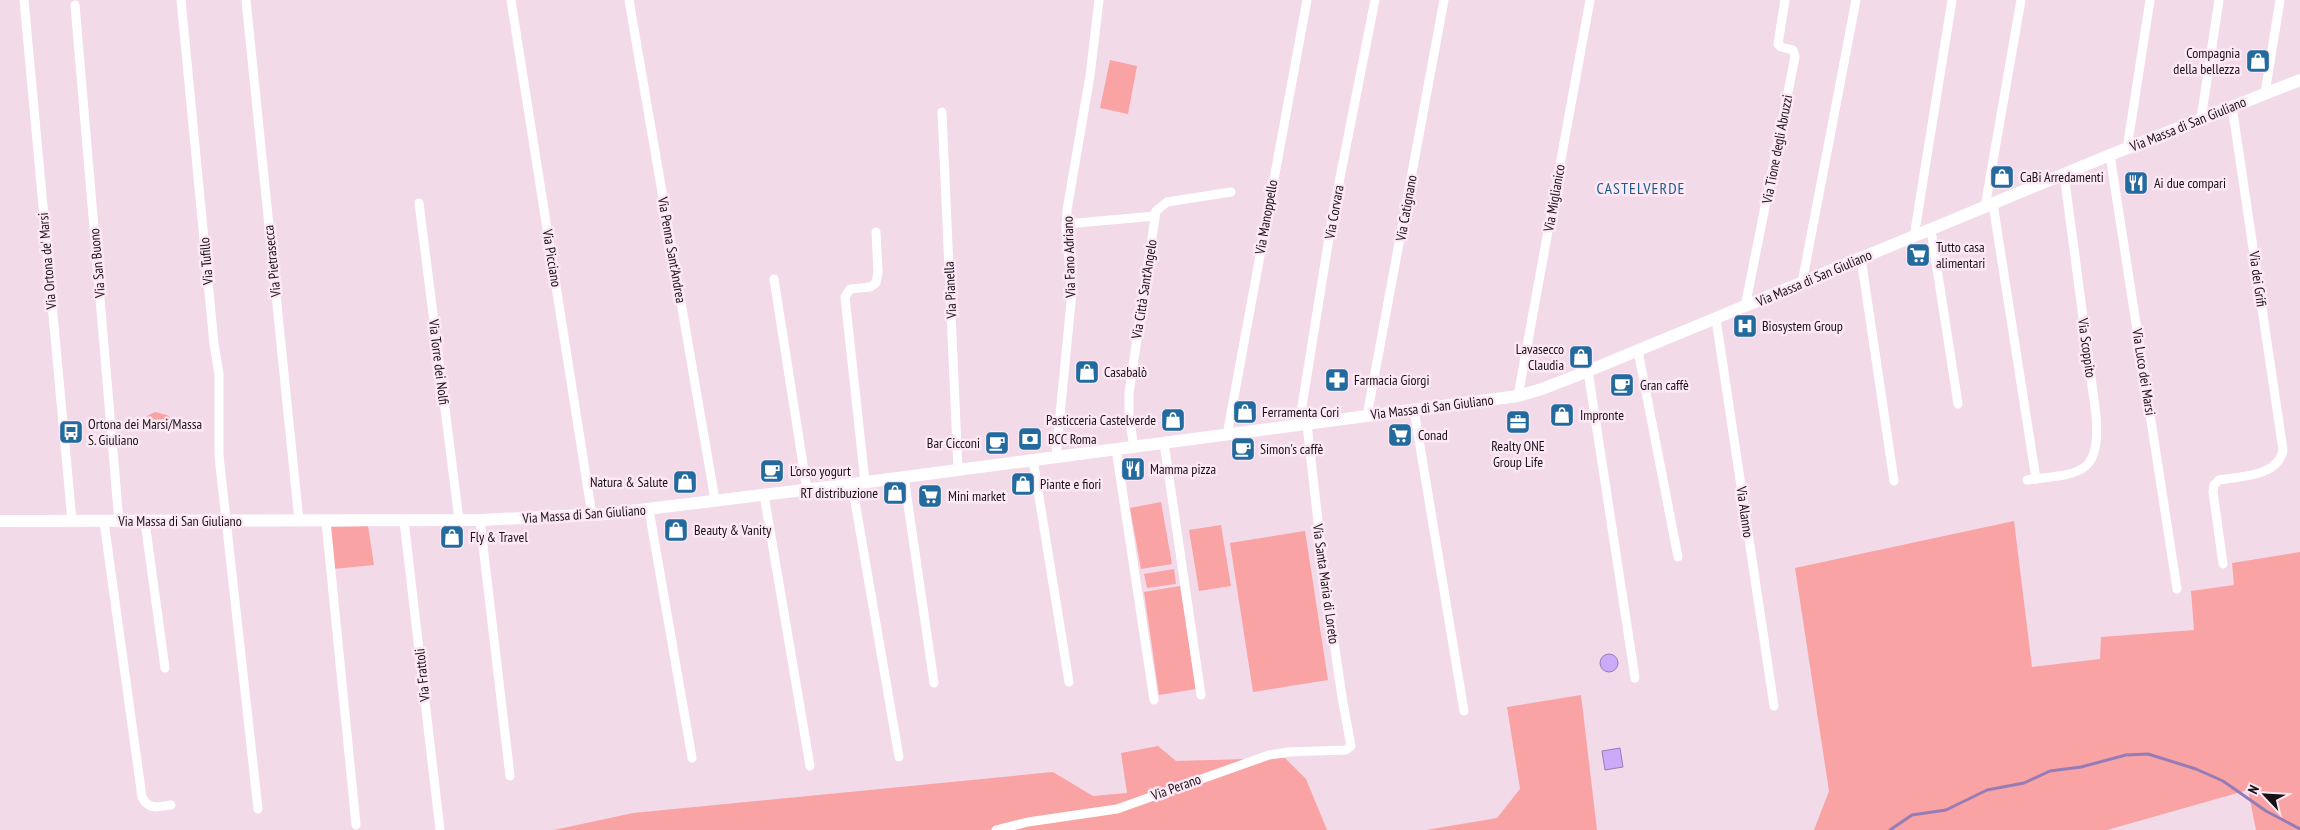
<svg xmlns="http://www.w3.org/2000/svg" width="2300" height="830" font-family="'PT Sans Narrow',sans-serif">
<rect width="100%" height="100%" fill="#f3dae9"/>
<g fill="#f9a3a4">
<polygon points="1110,60 1137,66 1128,114 1100,108"/>
<polygon points="155,412 167,415 172,419 165,430 153,432 147,427 147,416"/>
<polygon points="1161,502 1172,564 1141,569 1130,508"/>
<polygon points="2014,521 2032,667 2100,659 2101,637 2194,630 2191,591 2234,585 2232,563 2300,552 2300,830 2256,830 2248,790 2107,830 1814,830 1829,791 1795,568"/>
<polygon points="1221,525 1231,586 1199,591 1189,530"/>
<polygon points="368,526 374,565 333,569 329,527"/>
<polygon points="1305,531 1328,680 1253,692 1230,543"/>
<polygon points="1174,569 1176,584 1147,588 1144,574"/>
<polygon points="1180,586 1196,689 1159,695 1144,592"/>
<polygon points="1581,695 1597,830 1426,830 1497,818 1520,789 1507,707"/>
<polygon points="1158,746 1176,761 1285,758 1306,779 1327,830 554,830 633,813 1053,772 1093,796 1127,793 1121,753"/>
</g>
<g fill="#cbaafa" stroke="#967cb6">
<circle cx="1609" cy="663" r="9"/>
<polygon points="1620,748 1623,767 1605,770 1602,751"/>
</g>
<g fill="none" stroke-linecap="round" stroke-linejoin="round">
<polyline stroke="#967cb6" stroke-width="3" points="1890,830 1912,815 1946,810 1987,790 2024,783 2050,771 2081,767 2126,755 2148,754 2196,769 2223,781 2266,811 2300,829"/>
<g stroke="#fff" stroke-width="9">
<polyline points="24,0 72,521"/>
<polyline points="181,0 214,344 219,374 219,456 258,809"/>
<polyline points="246,0 299,521"/>
<polyline points="511,0 592,515"/>
<polyline points="629,0 715,500"/>
<polyline points="75,5 119,522"/>
<polyline points="2265,93 2280,0"/>
<polyline points="942,112 958,469"/>
<polyline points="2201,119 2219,0"/>
<polyline points="2127,149 2150,0"/>
<polyline points="2110,155 2177,589"/>
<polyline points="419,203 459,520"/>
<polyline points="1993,204 2036,479"/>
<polyline points="1985,207 2021,0"/>
<polyline points="1066,224 1155,216"/>
<polyline points="1931,230 1958,404"/>
<polyline points="1914,237 1952,0"/>
<polyline points="1861,258 1894,481"/>
<polyline points="774,279 807,490"/>
<polyline points="1802,283 1856,0"/>
<polyline points="1745,307 1795,57 1793,50 1781,47 1778,44 1785,0"/>
<polyline points="1716,319 1774,706"/>
<polyline points="1638,351 1678,557"/>
<polyline points="1588,371 1635,678"/>
<polyline points="1518,396 1590,0"/>
<polyline points="1414,410 1464,711"/>
<polyline points="1367,416 1444,0"/>
<polyline points="1299,425 1333,213 1375,0"/>
<polyline points="1227,435 1307,0"/>
<polyline points="1164,443 1201,695"/>
<polyline points="1134,447 1129,416 1129,393 1156,211 1167,202 1231,192"/>
<polyline points="1116,449 1154,700"/>
<polyline points="1056,456 1072,292 1066,230 1067,210 1090,76 1099,0"/>
<polyline points="1033,460 1069,682"/>
<polyline points="904,477 934,683"/>
<path d="M2027 480C2079 473 2101 477 2096 415L2064 174"/>
<polyline points="865,482 845,297 850,289 870,287 876,283 878,272 876,232"/>
<polyline points="852,484 899,757"/>
<polyline points="764,495 810,766"/>
<polyline points="649,510 692,758"/>
<polyline points="480,520 510,776"/>
<polyline points="326,521 356,825"/>
<polyline points="404,521 440,830"/>
<path d="M104 522 142 797C148 810 159 807 171 805"/>
<polyline points="145,522 165,668"/>
<path d="M2223 564 2213 492 2214 485 2219 480C2241 476 2278 477 2283 450L2232 106"/>
<polyline points="996,830 1028,822 1117,809 1269,755 1289,752 1346,750 1351,746 1342,697 1323,566 1307,424"/>
</g>
<polyline stroke="#fff" stroke-width="12" points="0,521 480,520 606,514 852,484 1518,396 1542,389 1588,371 2110,155 2300,80"/>
</g>
<defs>
<symbol id="shop-square" viewBox="-11 -11 22 22"><rect x="-9" y="-9" width="18" height="18" rx="4" fill="#236a9e" stroke="#fde9f5"/><path d="M-5-2.5h2.3a2.7 3.5 0 0 1 5.4 0H5L5.5 6h-11ZM-1.5-2.5h3a1.5 2.3 0 0 0-3 0Z" fill="#fff"/></symbol>
<symbol id="restaurant-square" viewBox="-11 -11 22 22"><rect x="-9" y="-9" width="18" height="18" rx="4" fill="#236a9e" stroke="#fde9f5"/><path d="M-5-6h1v4h1v-4h1v4h1v-4h1v5L-1.5 .5V6h-2V.5L-5-1ZM5-6V6H3V1.5H1.5Q1.5-4 5-6Z" fill="#fff"/></symbol>
<symbol id="supermarket-square" viewBox="-11 -11 22 22"><rect x="-9" y="-9" width="18" height="18" rx="4" fill="#236a9e" stroke="#fde9f5"/><path d="M-6-5.5h2.5l.6 2H6L4.5 2H-2.5L-4.4-4H-6ZM-1.5 3.2a1.3 1.3 0 1 0 .1 0ZM3 3.2a1.3 1.3 0 1 0 .1 0Z" fill="#fff"/></symbol>
<symbol id="hospital-square" viewBox="-11 -11 22 22"><rect x="-9" y="-9" width="18" height="18" rx="4" fill="#236a9e" stroke="#fde9f5"/><path d="M-5-5h3v3.5h4V-5h3V5h-3V1.5h-4V5h-3Z" fill="#fff"/></symbol>
<symbol id="pharmacy-square" viewBox="-11 -11 22 22"><rect x="-9" y="-9" width="18" height="18" rx="4" fill="#236a9e" stroke="#fde9f5"/><path d="M-2-6h4v4h4v4h-4v4h-4v-4h-4v-4h4Z" fill="#fff"/></symbol>
<symbol id="cafe-square" viewBox="-11 -11 22 22"><rect x="-9" y="-9" width="18" height="18" rx="4" fill="#236a9e" stroke="#fde9f5"/><path d="M-5.5-4.5H6V0H3Q3 3.5 0 3.5H-2.5Q-5.5 3.5-5.5 0ZM3-3.2v2h1.7v-2ZM-6 4.5H4V6H-6Z" fill="#fff"/></symbol>
<symbol id="office-square" viewBox="-11 -11 22 22"><rect x="-9" y="-9" width="18" height="18" rx="4" fill="#236a9e" stroke="#fde9f5"/><path d="M-6-3h4V-5.5h4V-3h4V5H-6ZM-1-4.5V-3h2v-1.5ZM-6 0V1H6V0Z" fill="#fff"/></symbol>
<symbol id="bus-square" viewBox="-11 -11 22 22"><rect x="-9" y="-9" width="18" height="18" rx="4" fill="#236a9e" stroke="#fde9f5"/><path d="M-5-6H5V4H4V6H2V4H-2V6H-4V4H-5ZM-3.5-4V0h7V-4ZM-3.5 1.2v1.5H-2V1.2ZM2 1.2v1.5H3.5V1.2Z" fill="#fff"/></symbol>
<symbol id="bank-square" viewBox="-11 -11 22 22"><rect x="-9" y="-9" width="18" height="18" rx="4" fill="#236a9e" stroke="#fde9f5"/><path d="M-6-4H6V4H-6ZM0-2.3a2.3 2.3 0 1 0 0 4.6a2.3 2.3 0 1 0 0-4.6Z" fill="#fff"/></symbol>
</defs>
<g fill-rule="evenodd">
<use href="#shop-square" x="2244" y="47" width="28" height="28"/>
<use href="#shop-square" x="1988" y="163" width="28" height="28"/>
<use href="#restaurant-square" x="2122" y="169" width="28" height="28"/>
<use href="#supermarket-square" x="1904" y="241" width="28" height="28"/>
<use href="#hospital-square" x="1731" y="312" width="28" height="28"/>
<use href="#shop-square" x="1567" y="343" width="28" height="28"/>
<use href="#shop-square" x="1073" y="358" width="28" height="28"/>
<use href="#pharmacy-square" x="1323" y="366" width="28" height="28"/>
<use href="#cafe-square" x="1608" y="371" width="28" height="28"/>
<use href="#shop-square" x="1231" y="398" width="28" height="28"/>
<use href="#shop-square" x="1548" y="401" width="28" height="28"/>
<use href="#shop-square" x="1159" y="406" width="28" height="28"/>
<use href="#office-square" x="1504" y="408" width="28" height="28"/>
<use href="#bus-square" x="57" y="418" width="28" height="28"/>
<use href="#supermarket-square" x="1386" y="421" width="28" height="28"/>
<use href="#bank-square" x="1016" y="425" width="28" height="28"/>
<use href="#cafe-square" x="983" y="429" width="28" height="28"/>
<use href="#cafe-square" x="1229" y="435" width="28" height="28"/>
<use href="#restaurant-square" x="1119" y="455" width="28" height="28"/>
<use href="#cafe-square" x="758" y="457" width="28" height="28"/>
<use href="#shop-square" x="671" y="468" width="28" height="28"/>
<use href="#shop-square" x="1009" y="470" width="28" height="28"/>
<use href="#shop-square" x="881" y="479" width="28" height="28"/>
<use href="#supermarket-square" x="916" y="482" width="28" height="28"/>
<use href="#shop-square" x="662" y="516" width="28" height="28"/>
<use href="#shop-square" x="438" y="523" width="28" height="28"/>
</g>
<g text-anchor="middle" stroke-width="5" stroke-linejoin="round" paint-order="stroke">
<g font-size="14" fill="#1a1117" stroke="#fde9f5" text-anchor="start">
<text x="2240" y="58" text-anchor="end">Compagnia<tspan x="2240" dy="16">della bellezza</tspan></text>
<text x="2020" y="182">CaBi Arredamenti</text>
<text x="2154" y="188">Ai due compari</text>
<text x="1936" y="252">Tutto casa<tspan x="1936" dy="16">alimentari</tspan></text>
<text x="1762" y="331">Biosystem Group</text>
<text x="1564" y="354" text-anchor="end">Lavasecco<tspan x="1564" dy="16">Claudia</tspan></text>
<text x="1104" y="377">Casabalò</text>
<text x="1354" y="385">Farmacia Giorgi</text>
<text x="1640" y="390">Gran caffè</text>
<text x="1262" y="417">Ferramenta Cori</text>
<text x="1580" y="420">Impronte</text>
<text x="1156" y="425" text-anchor="end">Pasticceria Castelverde</text>
<text x="88" y="429">Ortona dei Marsi/Massa<tspan x="88" dy="16">S. Giuliano</tspan></text>
<text x="1418" y="440">Conad</text>
<text x="1048" y="444">BCC Roma</text>
<text x="980" y="448" text-anchor="end">Bar Cicconi</text>
<text x="1518" y="451" text-anchor="middle">Realty ONE<tspan x="1518" dy="16">Group Life</tspan></text>
<text x="1260" y="454">Simon's caffè</text>
<text x="1150" y="474">Mamma pizza</text>
<text x="790" y="476">L'orso yogurt</text>
<text x="668" y="487" text-anchor="end">Natura &amp; Salute</text>
<text x="1040" y="489">Piante e fiori</text>
<text x="878" y="498" text-anchor="end">RT distribuzione</text>
<text x="948" y="501">Mini market</text>
<text x="694" y="535">Beauty &amp; Vanity</text>
<text x="470" y="542">Fly &amp; Travel</text>
</g>
<g font-size="14" fill="#1a1117" stroke="#fde9f5">
<text transform="translate(2188 124) rotate(-22)" y="5">Via Massa di San Giuliano</text>
<text transform="translate(1777 149) rotate(-79)" y="5">Via Tione degli Abruzzi</text>
<text transform="translate(1554 198) rotate(-80)" y="5">Via Miglianico</text>
<text transform="translate(1406 208) rotate(-80)" y="5">Via Catignano</text>
<text transform="translate(1334 212) rotate(-80)" y="5">Via Corvara</text>
<text transform="translate(1266 217) rotate(-80)" y="5">Via Manoppello</text>
<text transform="translate(672 250) rotate(80)" y="5">Via Penna Sant'Andrea</text>
<text transform="translate(1069 257) rotate(-92)" y="5">Via Fano Adriano</text>
<text transform="translate(552 258) rotate(81)" y="5">Via Picciano</text>
<text transform="translate(47 261) rotate(-95)" y="5">Via Ortona de' Marsi</text>
<text transform="translate(206 261) rotate(-95)" y="5">Via Tufillo</text>
<text transform="translate(272 261) rotate(-96)" y="5">Via Pietrasecca</text>
<text transform="translate(97 263) rotate(-95)" y="5">Via San Buono</text>
<text transform="translate(1814 278) rotate(-23)" y="5">Via Massa di San Giuliano</text>
<text transform="translate(2258 279) rotate(82)" y="5">Via dei Grifi</text>
<text transform="translate(1144 289) rotate(-81)" y="5">Via Città Sant'Angelo</text>
<text transform="translate(950 290) rotate(-93)" y="5">Via Pianella</text>
<text transform="translate(2087 348) rotate(82)" y="5">Via Scoppito</text>
<text transform="translate(439 362) rotate(83)" y="5">Via Torre dei Nolfi</text>
<text transform="translate(2144 372) rotate(81)" y="5">Via Luco dei Marsi</text>
<text transform="translate(1432 407) rotate(-7)" y="5">Via Massa di San Giuliano</text>
<text transform="translate(1745 512) rotate(82)" y="5">Via Alanno</text>
<text transform="translate(584 514) rotate(-4)" y="5">Via Massa di San Giuliano</text>
<text x="180" y="526">Via Massa di San Giuliano</text>
<text transform="translate(1326 584) rotate(82)" y="5">Via Santa Maria di Loreto</text>
<text transform="translate(422 675) rotate(-96)" y="5">Via Frattoli</text>
<text transform="translate(1176 787) rotate(-20)" y="5">Via Perano</text>
</g>
<g font-size="16" letter-spacing="1" fill="#1b5c8b" stroke="#fde9f5">
<text x="1641" y="194">CASTELVERDE</text>
</g>
</g>
<g transform="translate(2265 795) rotate(295)" stroke="#fde9f5" stroke-width="4" paint-order="stroke">
<path d="M0-4L9 19L0 12L-9 19Z" fill="#1a1117"/>
<text y="-8" font-size="14" font-weight="bold" text-anchor="middle" fill="#1a1117">N</text>
</g>
</svg>
